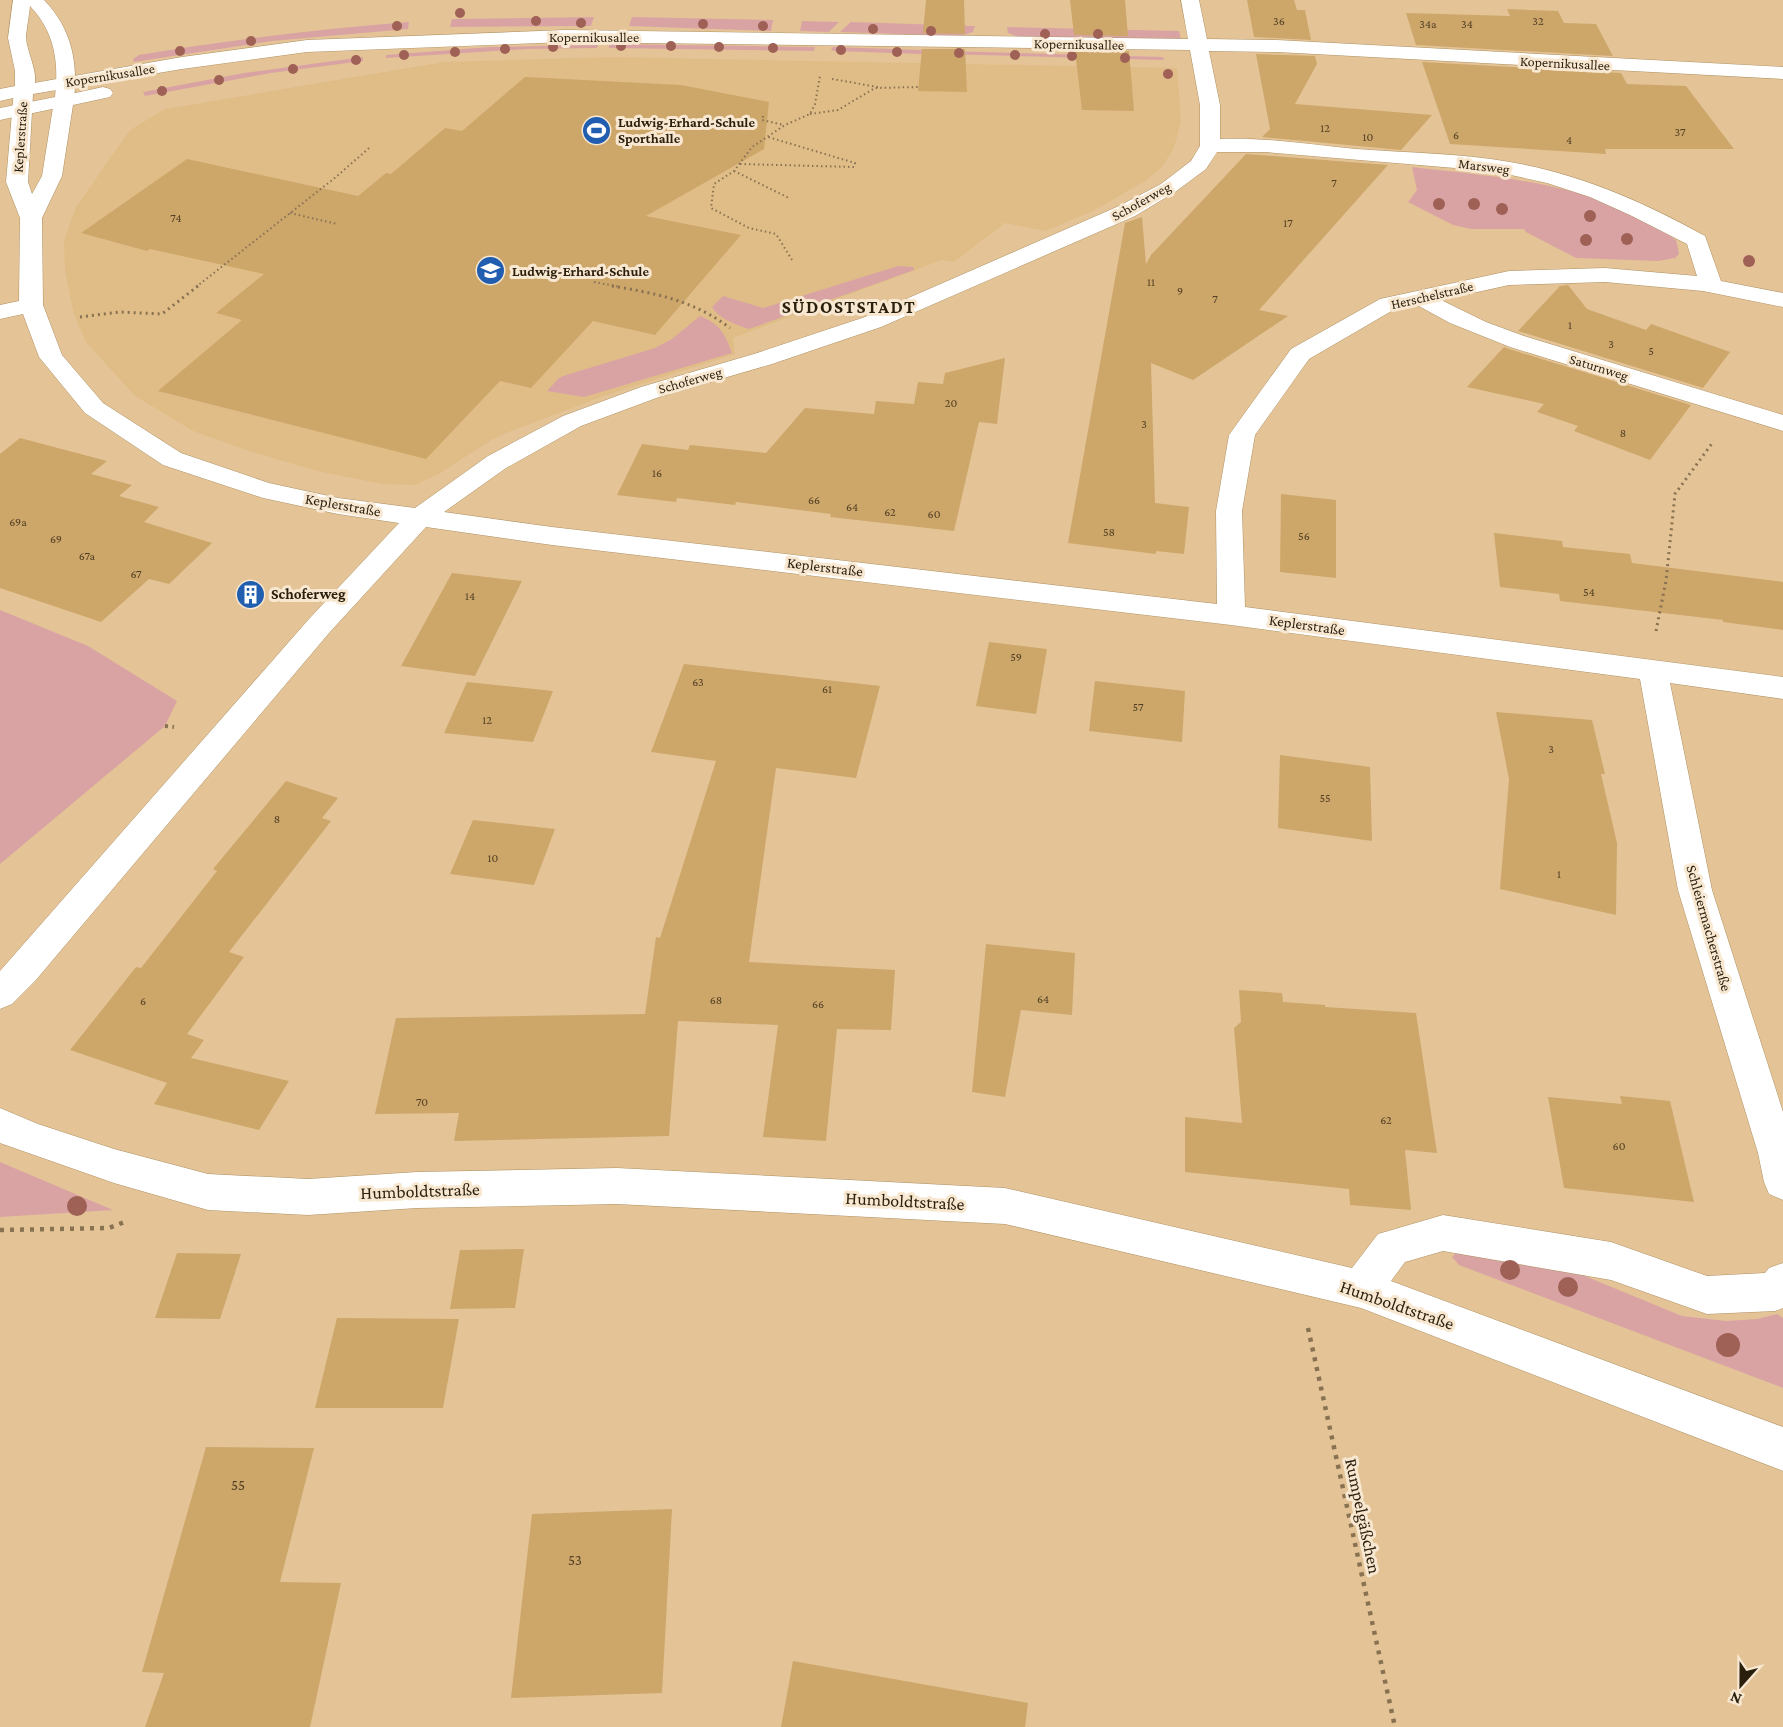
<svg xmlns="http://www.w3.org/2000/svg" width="1783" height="1727" font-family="'Crimson Pro',serif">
<rect width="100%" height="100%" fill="#e4c496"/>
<polygon fill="#e0bd87" points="612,57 1177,68 1181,121 1174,148 1162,167 1145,181 1097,209 1046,231 1005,223 954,262 942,260 733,338 735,354 604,396 506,433 493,439 439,474 415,485 382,484 317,471 249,451 193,431 135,396 86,342 74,315 65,271 64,240 76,207 130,130 165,109 444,62"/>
<g fill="#d9a3a4">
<polygon points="594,17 591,26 450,27 452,19"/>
<polygon points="632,17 773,20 771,31 629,26"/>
<polygon points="802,21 839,22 829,32 800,31"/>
<path d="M409 22 408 29 272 41 134 62 133 59 139 55C228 40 318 29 409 22Z"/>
<polygon points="851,22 975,26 973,32 961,36 840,32"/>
<polygon points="1007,27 1179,31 1181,40 1019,37 1008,33"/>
<polygon points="609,44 815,47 814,51 609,48"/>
<polygon points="598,45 597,48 526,49 386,58 386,55 490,47"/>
<polygon points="833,47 922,50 922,54 834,51 831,50"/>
<polygon points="944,51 1163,57 1164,60 944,54"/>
<polygon points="363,57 363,61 271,73 145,96 143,92 244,73"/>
<path d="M1412 167C1505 178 1596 182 1676 240L1679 254 1675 258 1658 261 1576 258 1526 232 1524 229H1471L1453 225 1408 202 1417 190Z"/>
<path d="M898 266 913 267 914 270 749 329C737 325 719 319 712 307L723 296 763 308Z"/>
<path d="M700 316C720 324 725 334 732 353L584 397 547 391 559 378 566 375 655 348 672 339Z"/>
<polygon points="0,610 88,646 177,701 165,726 0,864"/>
<polygon points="0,1162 113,1210 0,1217"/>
<polygon points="1457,1252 1580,1274 1682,1316 1726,1321 1757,1319 1777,1314 1783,1318 1783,1388 1459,1265 1452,1257"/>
</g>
<g fill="#cda66a">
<polygon points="926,0 964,0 965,34 923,33"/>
<polygon points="1070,0 1125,0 1128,36 1074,35"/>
<polygon points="1247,0 1294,0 1297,10 1305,10 1311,40 1254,37"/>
<polygon points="1507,9 1558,11 1564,23 1596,24 1613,56 1416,45 1406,13 1510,16"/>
<polygon points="922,49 965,49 967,92 918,91"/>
<polygon points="1075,51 1129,51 1134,111 1082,110"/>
<polygon points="1256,54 1315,56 1317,64 1295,104 1432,115 1401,150 1262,137 1270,129"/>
<polygon points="1422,62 1621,73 1627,84 1686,86 1734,149 1605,149 1606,154 1450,144"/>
<polygon points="525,77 681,85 769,102 764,149 646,216 741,235 655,335 593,321 531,388 500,381 426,459 158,391 242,320 216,313 264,274 150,249 147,251 81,233 187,159 358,196 386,173 391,174 445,128 462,131"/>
<polygon points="1246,154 1388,165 1259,310 1288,316 1193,380 1151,363 1155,503 1189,507 1184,554 1156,551 1156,554 1068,543 1125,223 1142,217 1146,264 1151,255"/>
<polygon points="1568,285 1587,309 1646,330 1651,324 1730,352 1703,388 1518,331 1560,286"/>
<polygon points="1504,347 1509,349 1691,405 1650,460 1574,431 1578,426 1537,412 1544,404 1467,387"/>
<polygon points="1005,358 997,424 979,422 954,531 830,517 831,514 736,502 735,505 677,498 676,502 617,495 642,444 688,450 690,445 766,453 805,408 874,414 876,401 914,404 918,382 943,384 945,373"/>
<polygon points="20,438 107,461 91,474 132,485 119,496 159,507 144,522 212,543 169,584 149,579 101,622 0,588 0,454"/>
<polygon points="1281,494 1336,500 1336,578 1280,572"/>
<polygon points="1494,533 1562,541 1563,547 1630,554 1632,563 1783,582 1783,630 1723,622 1723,620 1560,601 1559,594 1500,587"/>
<polygon points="452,573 522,581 475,676 401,666"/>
<polygon points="989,642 1047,649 1036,714 976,706"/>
<polygon points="684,664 880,686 856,778 776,768 749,962 895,970 891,1030 837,1029 826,1141 763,1137 778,1025 678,1021 669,1136 454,1141 459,1113 375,1114 396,1018 645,1014 656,937 660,938 716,761 651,752"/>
<polygon points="1095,681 1185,691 1182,742 1089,731"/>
<polygon points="467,682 553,691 533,742 444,733"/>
<polygon points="1496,712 1592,720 1605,774 1601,774 1617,843 1616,915 1500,889 1509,779"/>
<polygon points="1280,755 1370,767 1372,841 1278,828"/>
<polygon points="286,781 338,798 322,818 331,821 229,952 244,957 187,1034 204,1040 191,1058 289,1081 259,1130 154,1104 167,1083 70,1050 136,967 141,968 217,871 213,869"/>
<polygon points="473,820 555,829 534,885 450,874"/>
<polygon points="986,944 1075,953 1072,1015 1021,1010 1005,1097 972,1092"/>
<polygon points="1239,990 1282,993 1283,1002 1325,1005 1325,1007 1416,1013 1437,1153 1405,1150 1411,1210 1350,1205 1349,1189 1185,1172 1185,1117 1242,1123 1234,1028 1241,1022"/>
<polygon points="1620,1096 1670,1101 1694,1202 1564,1188 1548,1097 1622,1104"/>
<polygon points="524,1249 515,1308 450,1309 460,1250"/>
<polygon points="177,1253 241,1254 220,1319 155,1318"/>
<polygon points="337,1318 459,1319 443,1408 315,1408"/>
<polygon points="206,1447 314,1448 280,1582 341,1583 310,1727 145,1727 164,1673 142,1672"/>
<polygon points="672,1509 662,1693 511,1698 532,1514"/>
<polygon points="793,1661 1028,1703 1025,1727 781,1727"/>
</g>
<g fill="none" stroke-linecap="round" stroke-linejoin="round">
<defs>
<g id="minor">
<path d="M1181 0H1199L1207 39 1277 40 1783 67V79L1277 52 1209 51 1220 105V139C1266 137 1311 145 1356 149 1408 153 1459 153 1510 162 1580 174 1644 202 1705 236L1721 281 1783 293V307L1703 291 1605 282 1509 285 1441 300 1486 322 1527 337 1783 415V431L1510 347 1450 323 1417 305 1395 309 1309 359 1255 435 1242 511 1245 607 1783 677V699L1670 683 1712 890 1783 1112V1200L1769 1194 1764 1182 1758 1153 1678 890 1640 679 1231 625 552 545 426 527 329 633 35 981 12 1004 0 1009V971L309 619 399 523 338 514 263 498 163 465 85 413 39 357 23 314 0 319V305L19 301 20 218 6 182 14 90 17 86 182 57 307 40 565 30 1188 39ZM565 42 1190 50 1200 105V146L1191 161 1161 184 1119 206 865 317 754 354 641 387 563 416 488 456 415 508 338 498 269 483 181 453 103 403 62 355 43 305 42 218 62 176 73 105 110 97 113 93 110 89 103 87 57 97 54 101 42 176 32 194 28 182 33 94 182 69 307 52ZM1217 152H1265L1467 169 1511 175 1547 183 1590 197 1630 215 1687 244 1697 276 1605 268 1509 271 1380 299 1291 349 1229 435 1216 511 1217 604 552 527 444 512 506 468 581 426 659 397 772 364 881 327 1135 216 1175 192 1206 169Z"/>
<polygon points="0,1108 38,1124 114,1149 208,1174 308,1179 417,1172 617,1168 1005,1188 1352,1268 1378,1234 1443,1215 1611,1242 1707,1276 1765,1273 1769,1268 1783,1263 1783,1308 1775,1311 1707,1314 1611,1280 1443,1251 1405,1262 1391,1281 1783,1427 1783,1471 1361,1308 1005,1224 617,1204 417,1208 308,1215 208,1210 114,1183 0,1143"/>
</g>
<path id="tertiary" d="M13 0H44C72 29 78 62 74 101L71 105 0 120V108L55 97C59 63 55 32 30 6 29 16 27 26 26 36 26 54 43 77 31 94L0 101V89L15 86V71L8 38Z"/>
</defs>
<use href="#minor" stroke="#ae9164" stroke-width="1"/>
<use href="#tertiary" stroke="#ae9164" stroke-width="1"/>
<g stroke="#887252" stroke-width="2" stroke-dasharray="1.5 3" stroke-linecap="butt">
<polyline points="832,79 878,87"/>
<polyline points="810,114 838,110 875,88 919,87"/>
<polyline points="763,116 762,120 784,125"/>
<polyline points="740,164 854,167 855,163 768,137"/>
<polyline points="734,171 789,198"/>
<polyline points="290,213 337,224"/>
<polyline points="792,260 776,234 749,228 711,208 714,184 734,171 752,147 785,125 810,114 815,104 820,76"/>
<polyline points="594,282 620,287"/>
<polyline points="196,287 336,177 369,148"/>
</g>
<g stroke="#887252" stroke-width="3" stroke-dasharray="2 4" stroke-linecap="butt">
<path d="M612 286C655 293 695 301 730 328"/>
<polyline points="80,317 120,312 162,314 198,286"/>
<polyline points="1656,631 1666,581 1675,494 1713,442"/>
</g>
<polyline stroke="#887252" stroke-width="4" stroke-dasharray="3 4.5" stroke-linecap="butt" points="165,726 174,727"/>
<g stroke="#887252" stroke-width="4.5" stroke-dasharray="4 6" stroke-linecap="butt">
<polyline points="0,1230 109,1228 127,1221"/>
<polyline points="1308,1328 1395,1727"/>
</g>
<use href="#minor" fill="#fff" fill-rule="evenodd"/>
<use href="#tertiary" fill="#fff" fill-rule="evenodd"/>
</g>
<g fill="#9f6055">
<circle cx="460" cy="13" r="5"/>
<circle cx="536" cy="21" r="5"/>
<circle cx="581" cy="23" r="5"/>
<circle cx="703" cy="24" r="5"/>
<circle cx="397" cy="26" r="5"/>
<circle cx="763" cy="26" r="5"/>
<circle cx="873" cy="29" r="5"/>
<circle cx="931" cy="31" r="5"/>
<circle cx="1045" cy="34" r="5"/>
<circle cx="1098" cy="34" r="5"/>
<circle cx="251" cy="41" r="5"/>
<circle cx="621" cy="46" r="5"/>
<circle cx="671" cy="46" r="5"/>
<circle cx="553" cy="47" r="5"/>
<circle cx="719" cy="47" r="5"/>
<circle cx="773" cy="48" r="5"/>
<circle cx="505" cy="49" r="5"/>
<circle cx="841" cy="50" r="5"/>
<circle cx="180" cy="51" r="5"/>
<circle cx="455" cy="52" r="5"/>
<circle cx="897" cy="52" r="5"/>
<circle cx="959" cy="53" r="5"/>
<circle cx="404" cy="55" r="5"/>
<circle cx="1015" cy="55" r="5"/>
<circle cx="1072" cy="56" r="5"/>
<circle cx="1125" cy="58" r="5"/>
<circle cx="356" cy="60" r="5"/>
<circle cx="293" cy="69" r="5"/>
<circle cx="1168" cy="74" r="5"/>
<circle cx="219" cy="80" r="5"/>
<circle cx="162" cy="91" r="5"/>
<circle cx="1439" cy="204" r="6"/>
<circle cx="1474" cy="204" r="6"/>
<circle cx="1502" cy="209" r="6"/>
<circle cx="1590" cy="216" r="6"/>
<circle cx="1627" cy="239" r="6"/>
<circle cx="1586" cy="240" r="6"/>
<circle cx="1749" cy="261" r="6"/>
<circle cx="77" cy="1206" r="10"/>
<circle cx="1510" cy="1270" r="10"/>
<circle cx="1568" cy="1287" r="10"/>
<circle cx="1728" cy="1345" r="12"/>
</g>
<defs>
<symbol id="stadium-disc" viewBox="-11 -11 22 22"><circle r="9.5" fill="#215eaf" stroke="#f8e8d1"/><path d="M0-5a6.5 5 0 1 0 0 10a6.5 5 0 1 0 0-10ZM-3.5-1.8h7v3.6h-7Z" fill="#fff"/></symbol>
<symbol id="school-disc" viewBox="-11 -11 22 22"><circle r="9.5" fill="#215eaf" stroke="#f8e8d1"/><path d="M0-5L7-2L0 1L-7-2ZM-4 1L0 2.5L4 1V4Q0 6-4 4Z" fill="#fff"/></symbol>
<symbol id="building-disc" viewBox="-11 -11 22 22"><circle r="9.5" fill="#215eaf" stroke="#f8e8d1"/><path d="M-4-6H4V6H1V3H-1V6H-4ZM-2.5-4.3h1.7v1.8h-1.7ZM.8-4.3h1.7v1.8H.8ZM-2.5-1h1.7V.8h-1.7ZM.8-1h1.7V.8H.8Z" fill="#fff"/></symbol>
</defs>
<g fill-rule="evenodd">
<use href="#stadium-disc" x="580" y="114" width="33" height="33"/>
<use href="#school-disc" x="474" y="254" width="33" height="33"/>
<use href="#building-disc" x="234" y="578" width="33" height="33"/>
</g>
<g text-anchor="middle" stroke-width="6" stroke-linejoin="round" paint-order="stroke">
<g font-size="12" fill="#534024">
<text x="1279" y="25">36</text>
<text x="1538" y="25">32</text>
<text x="1428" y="28">34a</text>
<text x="1467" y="28">34</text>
<text x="1325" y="132">12</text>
<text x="1680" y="136">37</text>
<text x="1456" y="139">6</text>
<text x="1368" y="141">10</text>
<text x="1569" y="144">4</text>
<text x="1334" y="187">7</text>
<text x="176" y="222">74</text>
<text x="1288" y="227">17</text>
<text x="1151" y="286">11</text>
<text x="1180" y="295">9</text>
<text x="1215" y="303">7</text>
<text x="1570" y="329">1</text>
<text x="1611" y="348">3</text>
<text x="1651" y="355">5</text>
<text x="951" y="407">20</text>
<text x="1144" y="428">3</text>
<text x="1623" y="437">8</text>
<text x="657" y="477">16</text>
<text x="814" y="504">66</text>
<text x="852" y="511">64</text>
<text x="890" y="516">62</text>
<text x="934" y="518">60</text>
<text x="18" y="526">69a</text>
<text x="1109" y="536">58</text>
<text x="1304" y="540">56</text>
<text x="56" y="543">69</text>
<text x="87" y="560">67a</text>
<text x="136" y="578">67</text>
<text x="1589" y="596">54</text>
<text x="470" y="600">14</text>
<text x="1016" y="661">59</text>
<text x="698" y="686">63</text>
<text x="827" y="693">61</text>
<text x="1138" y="711">57</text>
<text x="487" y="724">12</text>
<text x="1551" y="753">3</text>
<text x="1325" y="802">55</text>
<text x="277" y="823">8</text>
<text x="493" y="862">10</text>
<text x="1559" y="878">1</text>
<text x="1043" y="1003">64</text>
<text x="716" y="1004">68</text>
<text x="143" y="1005">6</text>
<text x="818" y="1008">66</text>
<text x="422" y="1106">70</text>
<text x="1386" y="1124">62</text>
<text x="1619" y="1150">60</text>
</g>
<g font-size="14" fill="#2a1e0c" stroke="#f8e8d1">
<text x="594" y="42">Kopernikusallee</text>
<text transform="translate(1079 44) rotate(1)" y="5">Kopernikusallee</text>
<text transform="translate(1565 63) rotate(3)" y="5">Kopernikusallee</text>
<text transform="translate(110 75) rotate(-9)" y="5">Kopernikusallee</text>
<text transform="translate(20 137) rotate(-86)" y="5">Keplerstraße</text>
<text transform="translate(1484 166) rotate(7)" y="5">Marsweg</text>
<text transform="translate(1141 201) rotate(-29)" y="5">Schoferweg</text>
<text transform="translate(1432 295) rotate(-13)" y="5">Herschelstraße</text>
<text transform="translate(1599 367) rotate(17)" y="5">Saturnweg</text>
<text transform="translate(690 380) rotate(-16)" y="5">Schoferweg</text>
</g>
<g font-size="14" font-weight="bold" fill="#2a1e0c" stroke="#f8e8d1" text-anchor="start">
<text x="618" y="127">Ludwig-Erhard-Schule<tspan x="618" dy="16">Sporthalle</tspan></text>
<text x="512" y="276">Ludwig-Erhard-Schule</text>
</g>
<g font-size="15" fill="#2a1e0c" stroke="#f8e8d1">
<text transform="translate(343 505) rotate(10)" y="5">Keplerstraße</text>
<text transform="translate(825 567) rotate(7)" y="5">Keplerstraße</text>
<text transform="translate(1307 625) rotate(8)" y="5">Keplerstraße</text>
<text transform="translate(1709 928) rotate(74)" y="5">Schleiermacherstraße</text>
</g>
<g font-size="15" font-weight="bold" fill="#2a1e0c" stroke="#f8e8d1" text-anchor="start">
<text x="271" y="599">Schoferweg</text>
</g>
<g font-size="15" fill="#534024">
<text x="238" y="1490">55</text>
<text x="575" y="1565">53</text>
</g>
<g font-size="18" font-weight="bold" letter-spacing="1.5" fill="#2a1e0c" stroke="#f8e8d1">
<text x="849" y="313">SÜDOSTSTADT</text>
</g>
<g font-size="18" fill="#2a1e0c" stroke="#f8e8d1">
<text transform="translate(420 1191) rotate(-2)" y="6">Humboldtstraße</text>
<text transform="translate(905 1201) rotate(3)" y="6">Humboldtstraße</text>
<text transform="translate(1397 1305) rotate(19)" y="6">Humboldtstraße</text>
<text transform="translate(1363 1516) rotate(78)" y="6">Rumpelgäßchen</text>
</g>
</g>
<g transform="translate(1741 1685) rotate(201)" stroke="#f8e8d1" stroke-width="4.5" paint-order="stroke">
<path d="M0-4.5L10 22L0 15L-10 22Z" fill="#2a1e0c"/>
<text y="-9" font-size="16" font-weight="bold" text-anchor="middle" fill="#2a1e0c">N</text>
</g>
</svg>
